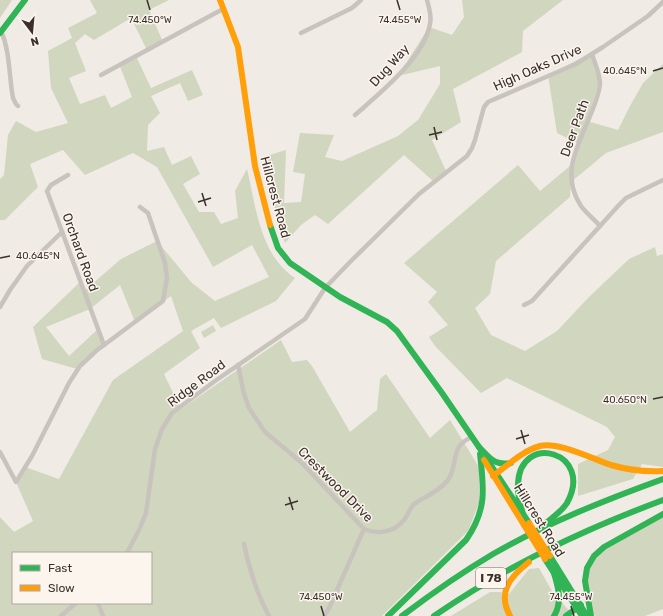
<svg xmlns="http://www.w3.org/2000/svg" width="663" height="616" font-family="Rubik,sans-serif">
<rect width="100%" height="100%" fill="#f0ebe5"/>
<g fill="#d1d6bf" fill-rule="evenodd">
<polygon points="0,0 12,0 0,18"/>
<path d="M90 0H169L149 10 163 42 147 50 131 18 94 40 85 34 75 43 86 71 69 78 80 104 105 95 111 108 132 97 119 64 136 56 151 88 192 70 203 95 188 101 180 83 151 96 160 113 148 125 147 151 164 147 172 165 191 156 200 174 183 184 199 212H214L221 224 238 218 235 191 247 169C256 207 260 255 295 278L276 301 221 328 214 318 191 331 200 348 164 374 181 409 281 340 292 362 307 360 312 366 350 432 377 410 380 379 386 374 430 438 450 420 482 472 479 474V503L468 531 382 616H0V517L14 532 33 521 16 482 25 467 59 479 113 380 183 331 171 296 135 322 120 285 90 309 46 327 69 356 98 329 103 344 77 369 42 359 33 327 80 282 84 291 121 259 157 241 192 283 215 301 269 277 252 245 213 267 157 167 133 153 85 175 63 150 30 164 38 187 5 220H0V179L4 175 8 135 16 121 36 132 68 123 51 88 48 51 72 38 68 28 97 13ZM13 553H151V603H13Z"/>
<polygon points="462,0 563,0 523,31 522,52 453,89 461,122 432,140 446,171 433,181 404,155 328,224 315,215 301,225 285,243 280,230 263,157 286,150 284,203 301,202 305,174 293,172 300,133 334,135 325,157 342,161 398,136 418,120 440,84 440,66 398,76 429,27 452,35 464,17"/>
<polygon points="591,53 599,82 587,121 618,130 630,106 643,83 663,64 663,132 606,153 571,182 570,197 496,261 490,294 475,308 491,335 525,351 557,331 589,297 629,259 655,247 657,256 663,254 663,467 642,464 633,479 578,496 578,464 608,450 615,437 607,427 507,378 481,393 435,346 429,337 448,325 428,302 437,292 404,263 518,165 540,191 570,166 577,143 557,133 548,75"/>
<polygon points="213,325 216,331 204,338 201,332"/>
<polygon points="663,516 663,609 645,616 595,616 587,604 587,571 600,551"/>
<polygon points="539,568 553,593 557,595 564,605 574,616 451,616 490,592 500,592 509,594 529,569"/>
</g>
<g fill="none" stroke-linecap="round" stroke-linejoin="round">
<g stroke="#c9c3be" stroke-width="4.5">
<path d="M1 31C10 50 9 77 13 98L16 104 18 106"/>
<polyline points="301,33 352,8 361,0"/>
<path d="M592 54C595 64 600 74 600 84 599 95 594 106 590 116 578 146 560 174 581 206 586 213 594 219 600 226"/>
<polyline points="101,75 223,9"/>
<path d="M355 115C380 93 424 58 430 24 432 16 429 8 427 0"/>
<polyline points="68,175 51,185 47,191 104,345"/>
<polyline points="524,305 532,301 619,205 626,198 663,180"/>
<polyline points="0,307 10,290 27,266 62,232"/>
<path d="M238 365 244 394 249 408 265 432 302 463 364 529C377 535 394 532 403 521 407 517 409 510 413 505 415 503 418 502 420 500 430 495 441 489 448 480 459 465 449 446 472 437"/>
<polyline points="0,452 16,482 32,456 69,383 80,366 96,351 163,301 167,278 165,263 148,213 140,207"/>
<path d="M244 544C249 568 257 594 269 616"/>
<polyline points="127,553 139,530 146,513 155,449 162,429 172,413 215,381 305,319 325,288 350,262 419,194 467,156 472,148 475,140 484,107 488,102 576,64 603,47 648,16 663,2"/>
<polyline points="98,603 103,616"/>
<polyline points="61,616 76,603"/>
<polyline points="324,616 329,608 364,529"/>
</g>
<g stroke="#30b455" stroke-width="6">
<polyline points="0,33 25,0"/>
<polyline points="270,225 278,248 290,263 340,297 387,322 397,331 442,393 481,450"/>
<path d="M479 447C490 458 494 466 511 463"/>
<polyline points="486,458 529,523"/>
<path d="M523 514C520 504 517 494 518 484 520 431 595 452 567 503 562 511 552 518 545 524"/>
<polyline points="550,556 587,616"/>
<polyline points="545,559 582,616"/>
<path d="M553 570C558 586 563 601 554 616"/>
<path d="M388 616 466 540C487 510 484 489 480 454"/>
<path d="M402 616C431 594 461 573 493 554 547 523 605 500 663 479"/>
<path d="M434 616C507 566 580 531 663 500"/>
<polyline points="566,616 581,605"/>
<polyline points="591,616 585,581 587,568 594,556 604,547 663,514"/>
</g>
<g stroke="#ff9f0a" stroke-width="6">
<polyline points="220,0 238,47 255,166 270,225"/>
<polyline points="484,460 524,525"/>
<path d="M493 476C507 466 522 451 540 446 557 441 593 459 611 465 628 470 645 472 663 471"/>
<path d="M510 616C497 592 510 577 529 562"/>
</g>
<g stroke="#ff9f0a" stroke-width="6">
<polyline points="529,523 550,556"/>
<polyline points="524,525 545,559"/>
</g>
</g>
<path fill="none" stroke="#3b302b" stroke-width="1.5" d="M147 0 150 10M397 0 400 10M653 71 663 68M434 127 437 140M429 135 442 132M202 193 206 206M198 202 211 198M0 258 10 256M653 399 663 397M521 430 525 444M516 439 529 435M289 497 293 510M285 505 298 501M321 606 324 616M571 606 574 616"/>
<g text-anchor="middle" stroke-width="3" stroke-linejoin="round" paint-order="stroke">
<rect fill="#fbf5ee" stroke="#756b66" stroke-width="1" x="476" y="568" width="30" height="20" rx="3"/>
<g font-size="12" font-weight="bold" fill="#3b302b">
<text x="491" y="582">I 78</text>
</g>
<g font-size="13" fill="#3b302b" stroke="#fbf5ee">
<text transform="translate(389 65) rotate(-48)" y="5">Dug Way</text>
<text transform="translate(537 67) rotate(-24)" y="5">High Oaks Drive</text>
<text transform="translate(574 128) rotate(-70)" y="5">Deer Path</text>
<text transform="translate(276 197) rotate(75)" y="5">Hillcrest Road</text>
<text transform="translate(81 252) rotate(70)" y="5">Orchard Road</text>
<text transform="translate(196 383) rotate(-37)" y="5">Ridge Road</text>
<text transform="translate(336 484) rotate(45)" y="5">Crestwood Drive</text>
<text transform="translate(540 520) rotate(58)" y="5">Hillcrest Road</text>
</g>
</g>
<g font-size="10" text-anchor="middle" fill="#3b302b" stroke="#fbf5ee" stroke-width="3" stroke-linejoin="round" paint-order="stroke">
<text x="150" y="23">74.450°W</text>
<text x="400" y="23">74.455°W</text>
<text x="625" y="74">40.645°N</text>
<text x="38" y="259">40.645°N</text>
<text x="625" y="403">40.650°N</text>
<text x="321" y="600">74.450°W</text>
<text x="571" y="600">74.455°W</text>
</g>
<rect x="12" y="552" width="140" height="52" fill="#fbf5ee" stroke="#aea6a0"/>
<rect x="20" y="565" width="20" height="6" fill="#30b455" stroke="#aea6a0"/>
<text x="48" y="572" font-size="12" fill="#3b302b">Fast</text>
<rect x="20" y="585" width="20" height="6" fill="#ff9f0a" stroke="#aea6a0"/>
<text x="48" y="592" font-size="12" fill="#3b302b">Slow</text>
<g transform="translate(32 32) rotate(164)" stroke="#fbf5ee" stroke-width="3" paint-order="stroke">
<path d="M0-3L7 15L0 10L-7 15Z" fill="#3b302b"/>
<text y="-6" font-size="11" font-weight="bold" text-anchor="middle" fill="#3b302b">N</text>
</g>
</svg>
